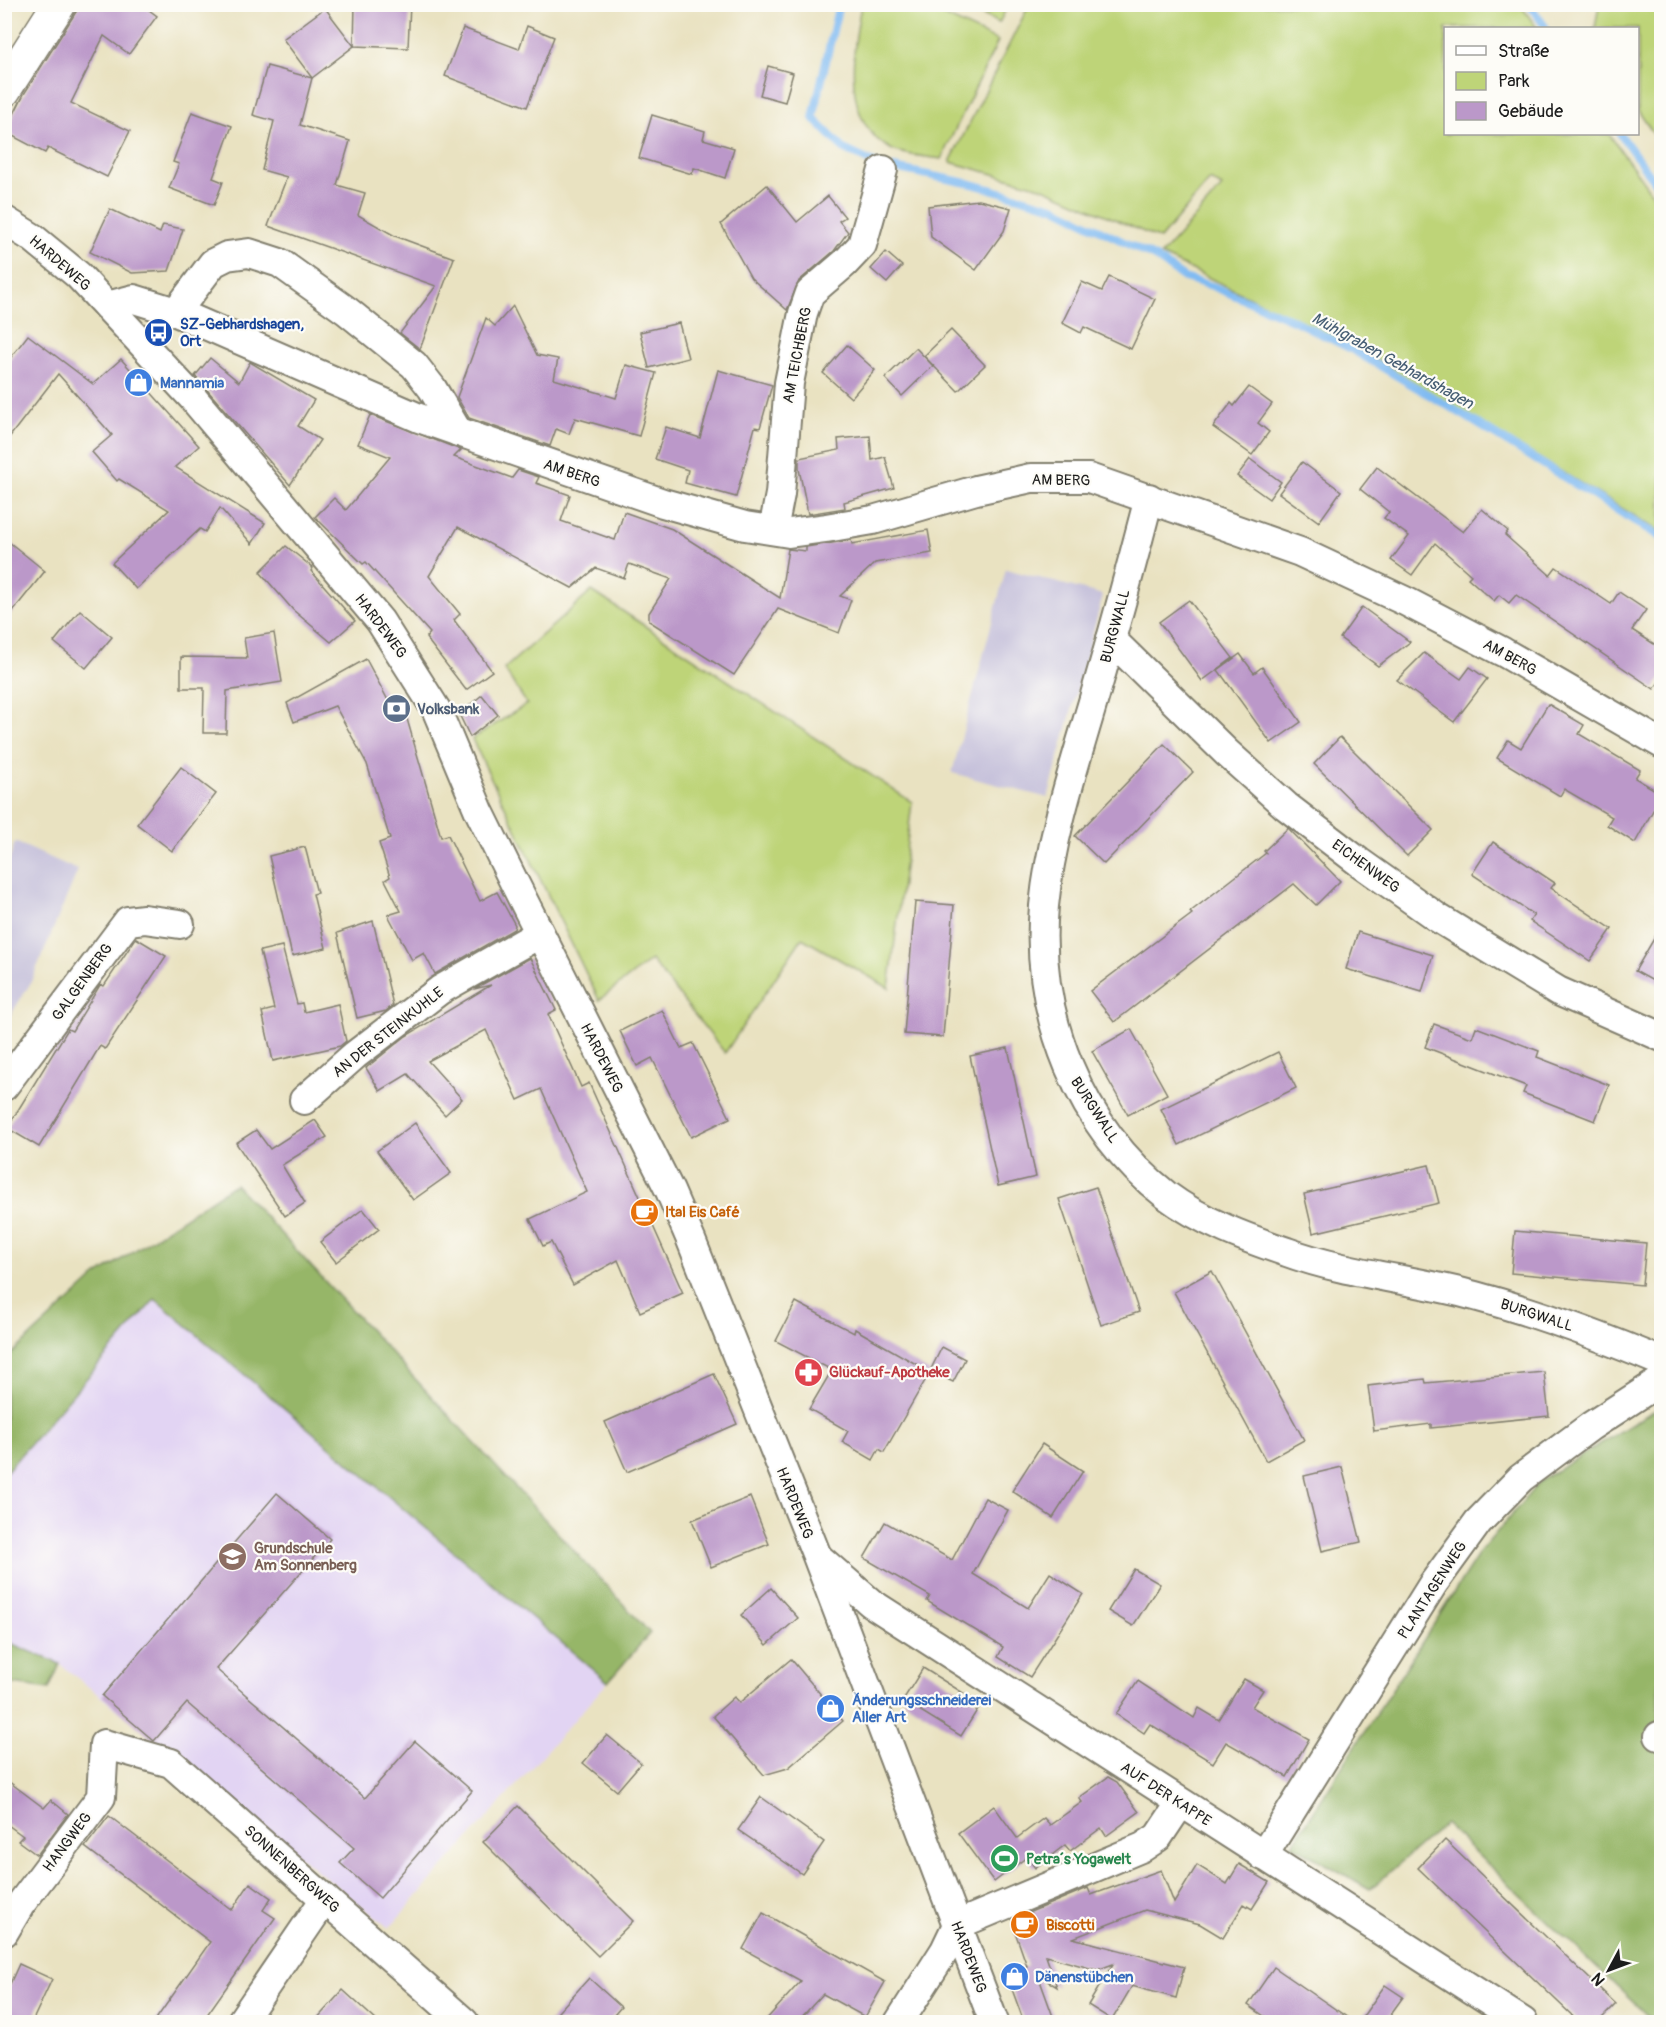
<svg xmlns="http://www.w3.org/2000/svg" width="1666" height="2027" font-family="Pangolin,sans-serif">
<rect width="100%" height="100%" fill="#fdfcf7"/>
<filter id="ink" filterUnits="userSpaceOnUse"><feTurbulence type="fractalNoise" baseFrequency=".0167" numOctaves="2"/><feDisplacementMap in="SourceGraphic" scale="12" xChannelSelector="R" yChannelSelector="G"/><feConvolveMatrix kernelMatrix="1 2 1 2 8 2 1 2 1" color-interpolation-filters="sRGB"/></filter>
<filter id="wash" filterUnits="userSpaceOnUse"><feTurbulence type="fractalNoise" baseFrequency=".008" numOctaves="4" result="noise"/><feDisplacementMap in="SourceGraphic" scale="24" xChannelSelector="R" yChannelSelector="G"/><feGaussianBlur stdDeviation="1.35" result="paint"/><feColorMatrix in="noise" values="0 0 0 0 0 0 0 0 0 0 0 0 0 0 0 0 0 1.4 0 .05"/><feComposite in="paint" operator="in"/></filter>
<g filter="url(#wash)">
<rect width="100%" height="100%" fill="#e9e2c1"/>
<polygon fill="#e2d4f3" points="155,1299 608,1682 389,1928 60,1664 5,1641 5,1473"/>
<g fill="#c5c0da">
<polygon points="1006,569 1103,595 1048,798 952,773"/>
<polygon points="15,842 78,870 30,984 5,1024 5,873"/>
</g>
<g fill="#bed478" stroke="#6d784a" stroke-width="1.5">
<path d="M861 5H921L998 41 941 159C926 156 904 156 891 149 840 122 853 50 861 5Z"/>
<polygon points="963,5 1008,5 999,23"/>
<polygon points="1029,5 1524,5 1522,7 1537,28 1446,28 1446,134 1609,134 1661,206 1661,532 1364,352 1161,255 1222,187 1210,180 1160,239 1041,187 950,162"/>
<polygon points="1599,5 1661,5 1661,145 1638,111 1638,28 1595,28"/>
<polygon points="592,591 912,802 889,988 802,938 725,1053 651,960 599,1000 472,739 527,704 504,669"/>
</g>
<g fill="#96b668" stroke="#596942" stroke-width="1.5">
<polygon points="235,1184 650,1633 608,1682 155,1299 5,1473 5,1360 96,1276"/>
<polygon points="1661,1406 1659,1736 1662,1747 1661,2022 1654,2022 1445,1824 1370,1889 1292,1845 1480,1552 1540,1481"/>
<polygon points="5,1641 60,1664 49,1689 5,1683"/>
</g>
<g fill="none" stroke-linecap="round" stroke-linejoin="round">
<g stroke="#81bbf2" stroke-width="8">
<polyline points="839,4 813,118 844,149 876,164"/>
<polyline points="1529,4 1546,28"/>
<polyline points="1620,134 1662,192"/>
<polyline points="894,168 972,184 1054,207 1156,258 1184,278 1212,286 1293,320 1351,349 1465,416 1662,538"/>
</g>
</g>
<g id="blocks">
<g fill="#bb98c9">
<polygon points="81,4 141,4 157,16 129,54 104,36 71,103 130,131 107,177 48,148 45,153 5,132 24,94"/>
<polygon points="355,4 410,4 408,48 354,46"/>
<polygon points="325,8 354,46 312,78 283,39"/>
<polygon points="527,26 554,37 527,107 445,76 463,28 519,49"/>
<polygon points="267,66 312,78 300,125 350,141 337,185 365,193 358,215 395,236 454,258 420,349 400,333 436,286 268,226 287,177 262,170 274,121 253,115"/>
<polygon points="768,66 793,73 785,102 760,95"/>
<polygon points="192,112 232,126 213,178 223,182 214,205 169,188 179,164 173,162"/>
<polygon points="652,115 705,131 703,139 734,148 725,178 694,168 692,174 639,158"/>
<polygon points="767,185 797,222 828,196 845,217 839,221 848,232 834,251 799,281 787,310 751,278 721,224"/>
<polygon points="979,200 1011,208 1004,231 976,270 931,237 928,206"/>
<polygon points="110,209 160,233 163,225 183,229 169,271 132,273 90,252"/>
<polygon points="886,252 902,266 887,283 871,269"/>
<polygon points="1109,277 1155,299 1131,349 1084,327 1081,333 1062,323 1082,282 1102,291"/>
<polygon points="513,306 537,355 558,359 554,379 616,398 626,365 656,373 639,436 575,418 569,434 556,429 550,446 469,418 457,397 486,318 495,326"/>
<polygon points="679,323 688,358 649,368 640,332"/>
<polygon points="951,330 985,365 958,391 924,356"/>
<polygon points="28,335 93,384 121,359 199,446 175,467 265,523 252,544 220,508 205,532 200,529 136,589 112,563 169,510 119,479 117,481 92,452 112,435 58,374 4,444 4,366"/>
<polygon points="847,345 875,370 851,398 823,373"/>
<polygon points="916,348 933,366 902,396 885,378"/>
<polygon points="210,358 239,382 250,362 314,400 298,426 320,440 290,485 195,376"/>
<polygon points="718,370 772,385 760,428 755,427 736,497 685,483 688,470 655,459 666,427 700,438"/>
<polygon points="1249,387 1272,404 1258,423 1269,432 1252,455 1213,427 1231,403 1234,406"/>
<polygon points="370,415 461,450 454,457 512,478 518,470 539,477 536,483 570,495 561,521 615,540 624,512 672,529 780,598 788,549 806,551 806,547 851,540 852,544 928,530 932,553 875,563 840,596 851,600 839,633 778,609 734,675 649,621 649,613 671,579 629,564 624,578 596,568 572,588 458,527 429,576 460,614 454,620 492,671 466,690 426,638 430,633 366,562 363,564 315,517 334,498 346,510 390,457 358,444"/>
<polygon points="870,436 872,460 885,457 894,488 844,502 845,508 808,514 799,469 799,458 839,450 838,439"/>
<polygon points="1250,459 1281,482 1269,499 1237,476"/>
<polygon points="1302,462 1341,491 1319,522 1279,493"/>
<polygon points="1377,467 1463,532 1482,509 1508,531 1505,535 1550,575 1556,567 1611,604 1619,592 1646,610 1632,630 1662,649 1662,678 1654,689 1516,595 1509,603 1499,595 1494,601 1468,578 1471,575 1435,543 1412,575 1391,560 1409,536 1384,518 1389,512 1360,489"/>
<polygon points="4,538 45,571 4,622"/>
<polygon points="286,546 313,568 311,571 355,621 331,642 293,610 260,572"/>
<polygon points="1189,600 1233,658 1202,681 1159,622"/>
<polygon points="1362,607 1410,642 1378,666 1340,638"/>
<polygon points="80,610 112,637 86,668 54,642"/>
<polygon points="274,633 282,682 227,691 226,733 203,733 204,688 181,688 181,657 247,658 244,638"/>
<polygon points="1424,653 1461,679 1470,667 1487,679 1454,722 1397,680"/>
<polygon points="1240,654 1254,673 1262,667 1301,722 1271,743 1218,670"/>
<polygon points="366,659 390,704 401,698 441,837 448,835 480,901 497,892 515,925 514,929 435,974 424,953 412,960 388,915 401,911 385,880 390,877 379,843 390,839 367,764 335,706 294,722 287,703"/>
<polygon points="482,695 498,715 470,737 459,714"/>
<polygon points="1548,704 1584,725 1579,734 1640,770 1635,778 1662,794 1635,843 1607,825 1612,817 1564,789 1560,796 1497,758 1508,740 1521,748"/>
<polygon points="1340,737 1433,830 1407,856 1314,764"/>
<polygon points="1164,744 1193,772 1104,864 1075,836"/>
<polygon points="181,767 216,794 172,851 137,824"/>
<polygon points="1288,828 1340,881 1316,905 1294,884 1114,1022 1090,991 1192,914 1190,912 1266,853 1264,851"/>
<polygon points="1493,842 1555,883 1551,888 1612,929 1590,961 1530,921 1534,915 1472,874"/>
<polygon points="305,847 317,893 313,894 326,948 292,956 269,856"/>
<polygon points="915,902 954,905 943,1037 904,1034"/>
<polygon points="373,921 393,1005 386,1011 357,1018 337,933"/>
<polygon points="1662,925 1662,986 1635,971"/>
<polygon points="1358,932 1433,955 1422,992 1346,969"/>
<polygon points="136,938 166,956 105,1049 100,1046 39,1147 7,1128 68,1029 72,1031 100,985 104,986"/>
<polygon points="282,946 297,1004 302,1003 304,1012 338,1004 346,1041 340,1046 273,1061 262,1012 274,1009 260,951"/>
<polygon points="530,958 556,1010 548,1014 581,1087 589,1083 683,1293 640,1312 618,1260 573,1285 551,1242 543,1246 530,1219 587,1192 541,1089 518,1100 486,1030 428,1061 462,1099 445,1115 408,1074 380,1091 366,1068 406,1036 491,985 474,989"/>
<polygon points="662,1010 681,1048 693,1043 730,1118 691,1137 652,1058 637,1066 620,1031"/>
<polygon points="1434,1024 1472,1038 1476,1027 1539,1051 1537,1057 1609,1085 1595,1121 1523,1093 1526,1086 1425,1047"/>
<polygon points="1131,1029 1167,1094 1128,1115 1092,1051"/>
<polygon points="1008,1048 1036,1177 998,1186 970,1056"/>
<polygon points="1278,1052 1296,1088 1179,1145 1161,1109"/>
<polygon points="315,1120 327,1137 282,1165 305,1203 285,1216 236,1143 256,1130 270,1149"/>
<polygon points="415,1123 451,1173 413,1200 377,1151"/>
<polygon points="1429,1165 1439,1203 1313,1233 1304,1194"/>
<polygon points="1096,1187 1139,1312 1101,1325 1059,1199"/>
<polygon points="363,1209 379,1229 336,1262 320,1242"/>
<polygon points="1515,1231 1646,1243 1642,1285 1511,1273"/>
<polygon points="1212,1271 1304,1440 1266,1461 1174,1292"/>
<polygon points="796,1302 854,1333 855,1329 930,1372 884,1452 879,1449 873,1460 842,1442 848,1431 809,1409 832,1370 776,1341"/>
<polygon points="942,1347 965,1359 953,1382 930,1371"/>
<polygon points="1544,1372 1549,1416 1431,1428 1431,1424 1374,1431 1368,1386 1425,1379 1426,1383"/>
<polygon points="714,1374 737,1424 627,1472 605,1422"/>
<polygon points="1042,1444 1083,1471 1053,1518 1012,1491"/>
<polygon points="1342,1467 1361,1542 1322,1551 1304,1476"/>
<polygon points="277,1493 330,1539 216,1669 365,1798 415,1741 472,1791 380,1898 340,1863 354,1848 187,1703 154,1741 102,1696"/>
<polygon points="750,1497 769,1544 711,1567 692,1520"/>
<polygon points="985,1498 1008,1510 973,1574 1028,1608 1050,1573 1083,1594 1030,1677 998,1657 1003,1647 927,1601 930,1596 864,1558 885,1522 952,1560"/>
<polygon points="1134,1569 1160,1584 1133,1626 1108,1611"/>
<polygon points="771,1588 798,1618 767,1645 741,1615"/>
<polygon points="791,1659 843,1721 788,1768 764,1775 713,1716 734,1697 739,1703"/>
<polygon points="923,1668 981,1704 961,1736 903,1700"/>
<polygon points="1244,1679 1263,1690 1252,1707 1309,1739 1287,1777 1226,1742 1213,1763 1150,1724 1144,1733 1116,1714 1138,1681 1194,1718 1199,1708 1219,1720"/>
<polygon points="607,1735 641,1763 617,1791 583,1763"/>
<polygon points="1108,1777 1117,1782 1139,1812 1106,1836 1101,1828 1070,1851 1065,1845 1035,1868 1027,1857 994,1882 958,1833 994,1806 1017,1838 1044,1818 1050,1825 1082,1802 1079,1798"/>
<polygon points="4,1778 44,1808 51,1800 68,1814 37,1855 18,1841 23,1836 4,1822"/>
<polygon points="761,1797 824,1842 802,1874 738,1830"/>
<polygon points="518,1806 633,1921 598,1956 483,1842"/>
<polygon points="109,1816 232,1910 250,1883 271,1898 263,1910 275,1918 202,2022 154,2022 210,1942 85,1847"/>
<polygon points="1445,1840 1616,2004 1598,2022 1579,2022 1418,1868"/>
<polygon points="1239,1864 1269,1882 1252,1909 1244,1904 1223,1938 1200,1924 1145,1910 1073,1938 1184,1967 1176,1998 1132,1986 1112,2020 1088,2005 1113,1964 1097,1970 1046,1956 1057,1987 1038,1975 1055,2022 1024,2022 1006,1973 1027,1966 1013,1926 1016,1918 1088,1888 1091,1895 1161,1870 1174,1903 1197,1865 1227,1884"/>
<polygon points="763,1913 885,1982 865,2017 823,1994 797,2022 764,2022 801,1981 743,1949"/>
<polygon points="19,1964 52,1979 32,2022 4,2022 4,1997"/>
<polygon points="1274,1967 1354,2022 1273,2022 1248,2005"/>
<polygon points="589,1978 621,2007 608,2022 549,2022"/>
<polygon points="1385,1985 1403,1997 1385,2022 1359,2022"/>
<polygon points="343,1990 378,2022 314,2022"/>
</g>
</g>
</g>
<g filter="url(#ink)">
<use href="#blocks" fill-opacity="0" stroke="#827f6e" stroke-width="1.5"/>
<g fill="none" stroke-linecap="round" stroke-linejoin="round">
<defs>
<g id="street">
<polyline points="4,220 33,238 78,275 107,306 192,397 380,621 437,711 479,811 515,884 670,1191 691,1240 817,1556 994,2022"/>
<polyline points="107,306 134,299 176,312 419,418 663,503 745,526 789,533 826,528 873,520 976,490 1031,478 1089,478 1300,552 1407,602 1503,652 1662,744"/>
<polyline points="176,312 213,263 227,256 249,253 280,263 347,311 414,365 432,388 458,432"/>
<path d="M1149 498C1132 564 1114 630 1095 695 1075 764 1051 835 1044 906 1034 1015 1080 1128 1166 1195 1202 1222 1246 1238 1287 1252 1347 1274 1413 1279 1475 1296 1538 1313 1600 1336 1662 1362"/>
<polyline points="773,530 780,494 789,383 803,313 810,293 845,263 862,245 883,170"/>
<polyline points="1111,639 1227,753 1286,806 1359,862 1438,918 1558,991 1662,1037"/>
<polyline points="4,1086 128,921 144,919 180,924"/>
<polyline points="304,1100 355,1055 440,990 539,934"/>
<polyline points="819,1558 871,1603 1523,2022"/>
<polyline points="1659,1736 1662,1735"/>
<polyline points="1263,1856 1433,1584 1478,1522 1521,1478 1591,1426 1662,1380"/>
<polyline points="957,1925 1143,1847 1158,1837 1180,1804"/>
<polyline points="4,1932 20,1905 101,1797 104,1744 171,1763 464,2022"/>
<polyline points="241,2022 325,1899"/>
<polyline points="899,2022 945,1950 957,1925"/>
</g>
<polyline id="secondary" points="4,90 59,4"/>
</defs>
<use href="#street" stroke="#827f6e" stroke-width="32"/>
<use href="#secondary" stroke="#827f6e" stroke-width="36"/>
<use href="#street" stroke="#fff" stroke-width="28"/>
<use href="#secondary" stroke="#fff" stroke-width="33"/>
</g>
</g>
<defs>
<symbol id="bus-disc" viewBox="-11 -11 22 22"><circle r="9.5" fill="#1a4fb4" stroke="#fdfcf7"/><path d="M-5-6H5V4H4V6H2V4H-2V6H-4V4H-5ZM-3.5-4V0h7V-4ZM-3.5 1.2v1.5H-2V1.2ZM2 1.2v1.5H3.5V1.2Z" fill="#fff"/></symbol>
<symbol id="shop-disc" viewBox="-11 -11 22 22"><circle r="9.5" fill="#3f7fe0" stroke="#fdfcf7"/><path d="M-5-2.5h2.3a2.7 3.5 0 0 1 5.4 0H5L5.5 6h-11ZM-1.5-2.5h3a1.5 2.3 0 0 0-3 0Z" fill="#fff"/></symbol>
<symbol id="bank-disc" viewBox="-11 -11 22 22"><circle r="9.5" fill="#5c6f8a" stroke="#fdfcf7"/><path d="M-6-4H6V4H-6ZM0-2.3a2.3 2.3 0 1 0 0 4.6a2.3 2.3 0 1 0 0-4.6Z" fill="#fff"/></symbol>
<symbol id="cafe-disc" viewBox="-11 -11 22 22"><circle r="9.5" fill="#e8710a" stroke="#fdfcf7"/><path d="M-5.5-4.5H6V0H3Q3 3.5 0 3.5H-2.5Q-5.5 3.5-5.5 0ZM3-3.2v2h1.7v-2ZM-6 4.5H4V6H-6Z" fill="#fff"/></symbol>
<symbol id="pharmacy-disc" viewBox="-11 -11 22 22"><circle r="9.5" fill="#e0444e" stroke="#fdfcf7"/><path d="M-2-6h4v4h4v4h-4v4h-4v-4h-4v-4h4Z" fill="#fff"/></symbol>
<symbol id="school-disc" viewBox="-11 -11 22 22"><circle r="9.5" fill="#8d6e63" stroke="#fdfcf7"/><path d="M0-5L7-2L0 1L-7-2ZM-4 1L0 2.5L4 1V4Q0 6-4 4Z" fill="#fff"/></symbol>
<symbol id="stadium-disc" viewBox="-11 -11 22 22"><circle r="9.5" fill="#2e9e5b" stroke="#fdfcf7"/><path d="M0-5a6.5 5 0 1 0 0 10a6.5 5 0 1 0 0-10ZM-3.5-1.8h7v3.6h-7Z" fill="#fff"/></symbol>
</defs>
<g fill-rule="evenodd">
<use href="#bus-disc" x="142" y="316" width="33" height="33"/>
<use href="#shop-disc" x="122" y="366" width="33" height="33"/>
<use href="#bank-disc" x="380" y="692" width="33" height="33"/>
<use href="#cafe-disc" x="628" y="1196" width="33" height="33"/>
<use href="#pharmacy-disc" x="792" y="1356" width="33" height="33"/>
<use href="#school-disc" x="216" y="1540" width="33" height="33"/>
<use href="#shop-disc" x="814" y="1692" width="33" height="33"/>
<use href="#stadium-disc" x="988" y="1842" width="33" height="33"/>
<use href="#cafe-disc" x="1008" y="1908" width="33" height="33"/>
<use href="#shop-disc" x="998" y="1960" width="33" height="33"/>
</g>
<g text-anchor="middle" stroke-width="4.5" stroke-linejoin="round" paint-order="stroke">
<g font-size="15" fill="#1c1c1c" stroke="#fdfcf7">
<text transform="translate(60 263) rotate(41)" y="5">HARDEWEG</text>
<text transform="translate(797 355) rotate(-79)" y="5">AM TEICHBERG</text>
<text transform="translate(572 473) rotate(19)" y="5">AM BERG</text>
<text transform="translate(1061 480) rotate(1)" y="5">AM BERG</text>
<text transform="translate(381 626) rotate(53)" y="5">HARDEWEG</text>
<text transform="translate(1115 626) rotate(-75)" y="5">BURGWALL</text>
<text transform="translate(1510 657) rotate(29)" y="5">AM BERG</text>
<text transform="translate(1366 866) rotate(36)" y="5">EICHENWEG</text>
<text transform="translate(82 982) rotate(-54)" y="5">GALGENBERG</text>
<text transform="translate(388 1032) rotate(-38)" y="5">AN DER STEINKUHLE</text>
<text transform="translate(602 1058) rotate(63)" y="5">HARDEWEG</text>
<text transform="translate(1095 1110) rotate(57)" y="5">BURGWALL</text>
<text transform="translate(1537 1315) rotate(18)" y="5">BURGWALL</text>
<text transform="translate(795 1503) rotate(68)" y="5">HARDEWEG</text>
<text transform="translate(1432 1590) rotate(-57)" y="5">PLANTAGENWEG</text>
<text transform="translate(1166 1794) rotate(33)" y="5">AUF DER KAPPE</text>
<text transform="translate(67 1842) rotate(-53)" y="5">HANGWEG</text>
<text transform="translate(292 1869) rotate(42)" y="5">SONNENBERGWEG</text>
<text transform="translate(969 1957) rotate(69)" y="5">HARDEWEG</text>
</g>
<g font-size="15" font-weight="bold" fill="#164399" stroke="#fdfcf7" text-anchor="start">
<text x="180" y="329">SZ-Gebhardshagen,<tspan x="180" dy="17">Ort</tspan></text>
</g>
<g font-size="15" font-weight="bold" fill="#366cbe" stroke="#fdfcf7" text-anchor="start">
<text x="160" y="388">Mannamia</text>
<text x="852" y="1705">Änderungsschneiderei<tspan x="852" dy="17">Aller Art</tspan></text>
<text x="1035" y="1982">Dänenstübchen</text>
</g>
<g font-size="15" font-weight="bold" fill="#4e5e75" stroke="#fdfcf7" text-anchor="start">
<text x="417" y="714">Volksbank</text>
</g>
<g font-size="15" font-weight="bold" fill="#c56008" stroke="#fdfcf7" text-anchor="start">
<text x="665" y="1217">Ital Eis Café</text>
<text x="1046" y="1930">Biscotti</text>
</g>
<g font-size="15" font-weight="bold" fill="#be3a42" stroke="#fdfcf7" text-anchor="start">
<text x="829" y="1377">Glückauf-Apotheke</text>
</g>
<g font-size="15" font-weight="bold" fill="#785e54" stroke="#fdfcf7" text-anchor="start">
<text x="254" y="1553">Grundschule<tspan x="254" dy="17">Am Sonnenberg</tspan></text>
</g>
<g font-size="15" font-weight="bold" fill="#27864d" stroke="#fdfcf7" text-anchor="start">
<text x="1026" y="1864">Petra´s Yogawelt</text>
</g>
<g font-size="16" font-style="italic" fill="#445c72" stroke="#fdfcf7">
<text transform="translate(1393 360) rotate(29)" y="6">Mühlgraben Gebhardshagen</text>
</g>
</g>
<rect width="1666" height="2027" fill="none" stroke="#fdfcf7" stroke-width="24"/>
<rect x="1444" y="27" width="195" height="108" fill="#fdfcf7" stroke="#a3a29f" stroke-width="1.5"/>
<rect x="1456" y="46" width="30" height="9" fill="#ffffff" stroke="#a3a29f" stroke-width="1.5"/>
<text x="1498" y="57" font-size="18" fill="#1c1c1c">Straße</text>
<rect x="1456" y="72" width="30" height="18" fill="#bed478" stroke="#a3a29f" stroke-width="1.5"/>
<text x="1498" y="87" font-size="18" fill="#1c1c1c">Park</text>
<rect x="1456" y="102" width="30" height="18" fill="#bb98c9" stroke="#a3a29f" stroke-width="1.5"/>
<text x="1498" y="117" font-size="18" fill="#1c1c1c">Gebäude</text>
<g transform="translate(1609 1970) rotate(229)" stroke="#fdfcf7" stroke-width="4.5" paint-order="stroke">
<path d="M0-4.5L10 22L0 15L-10 22Z" fill="#1c1c1c"/>
<text y="-9" font-size="16" font-weight="bold" text-anchor="middle" fill="#1c1c1c">N</text>
</g>
</svg>
